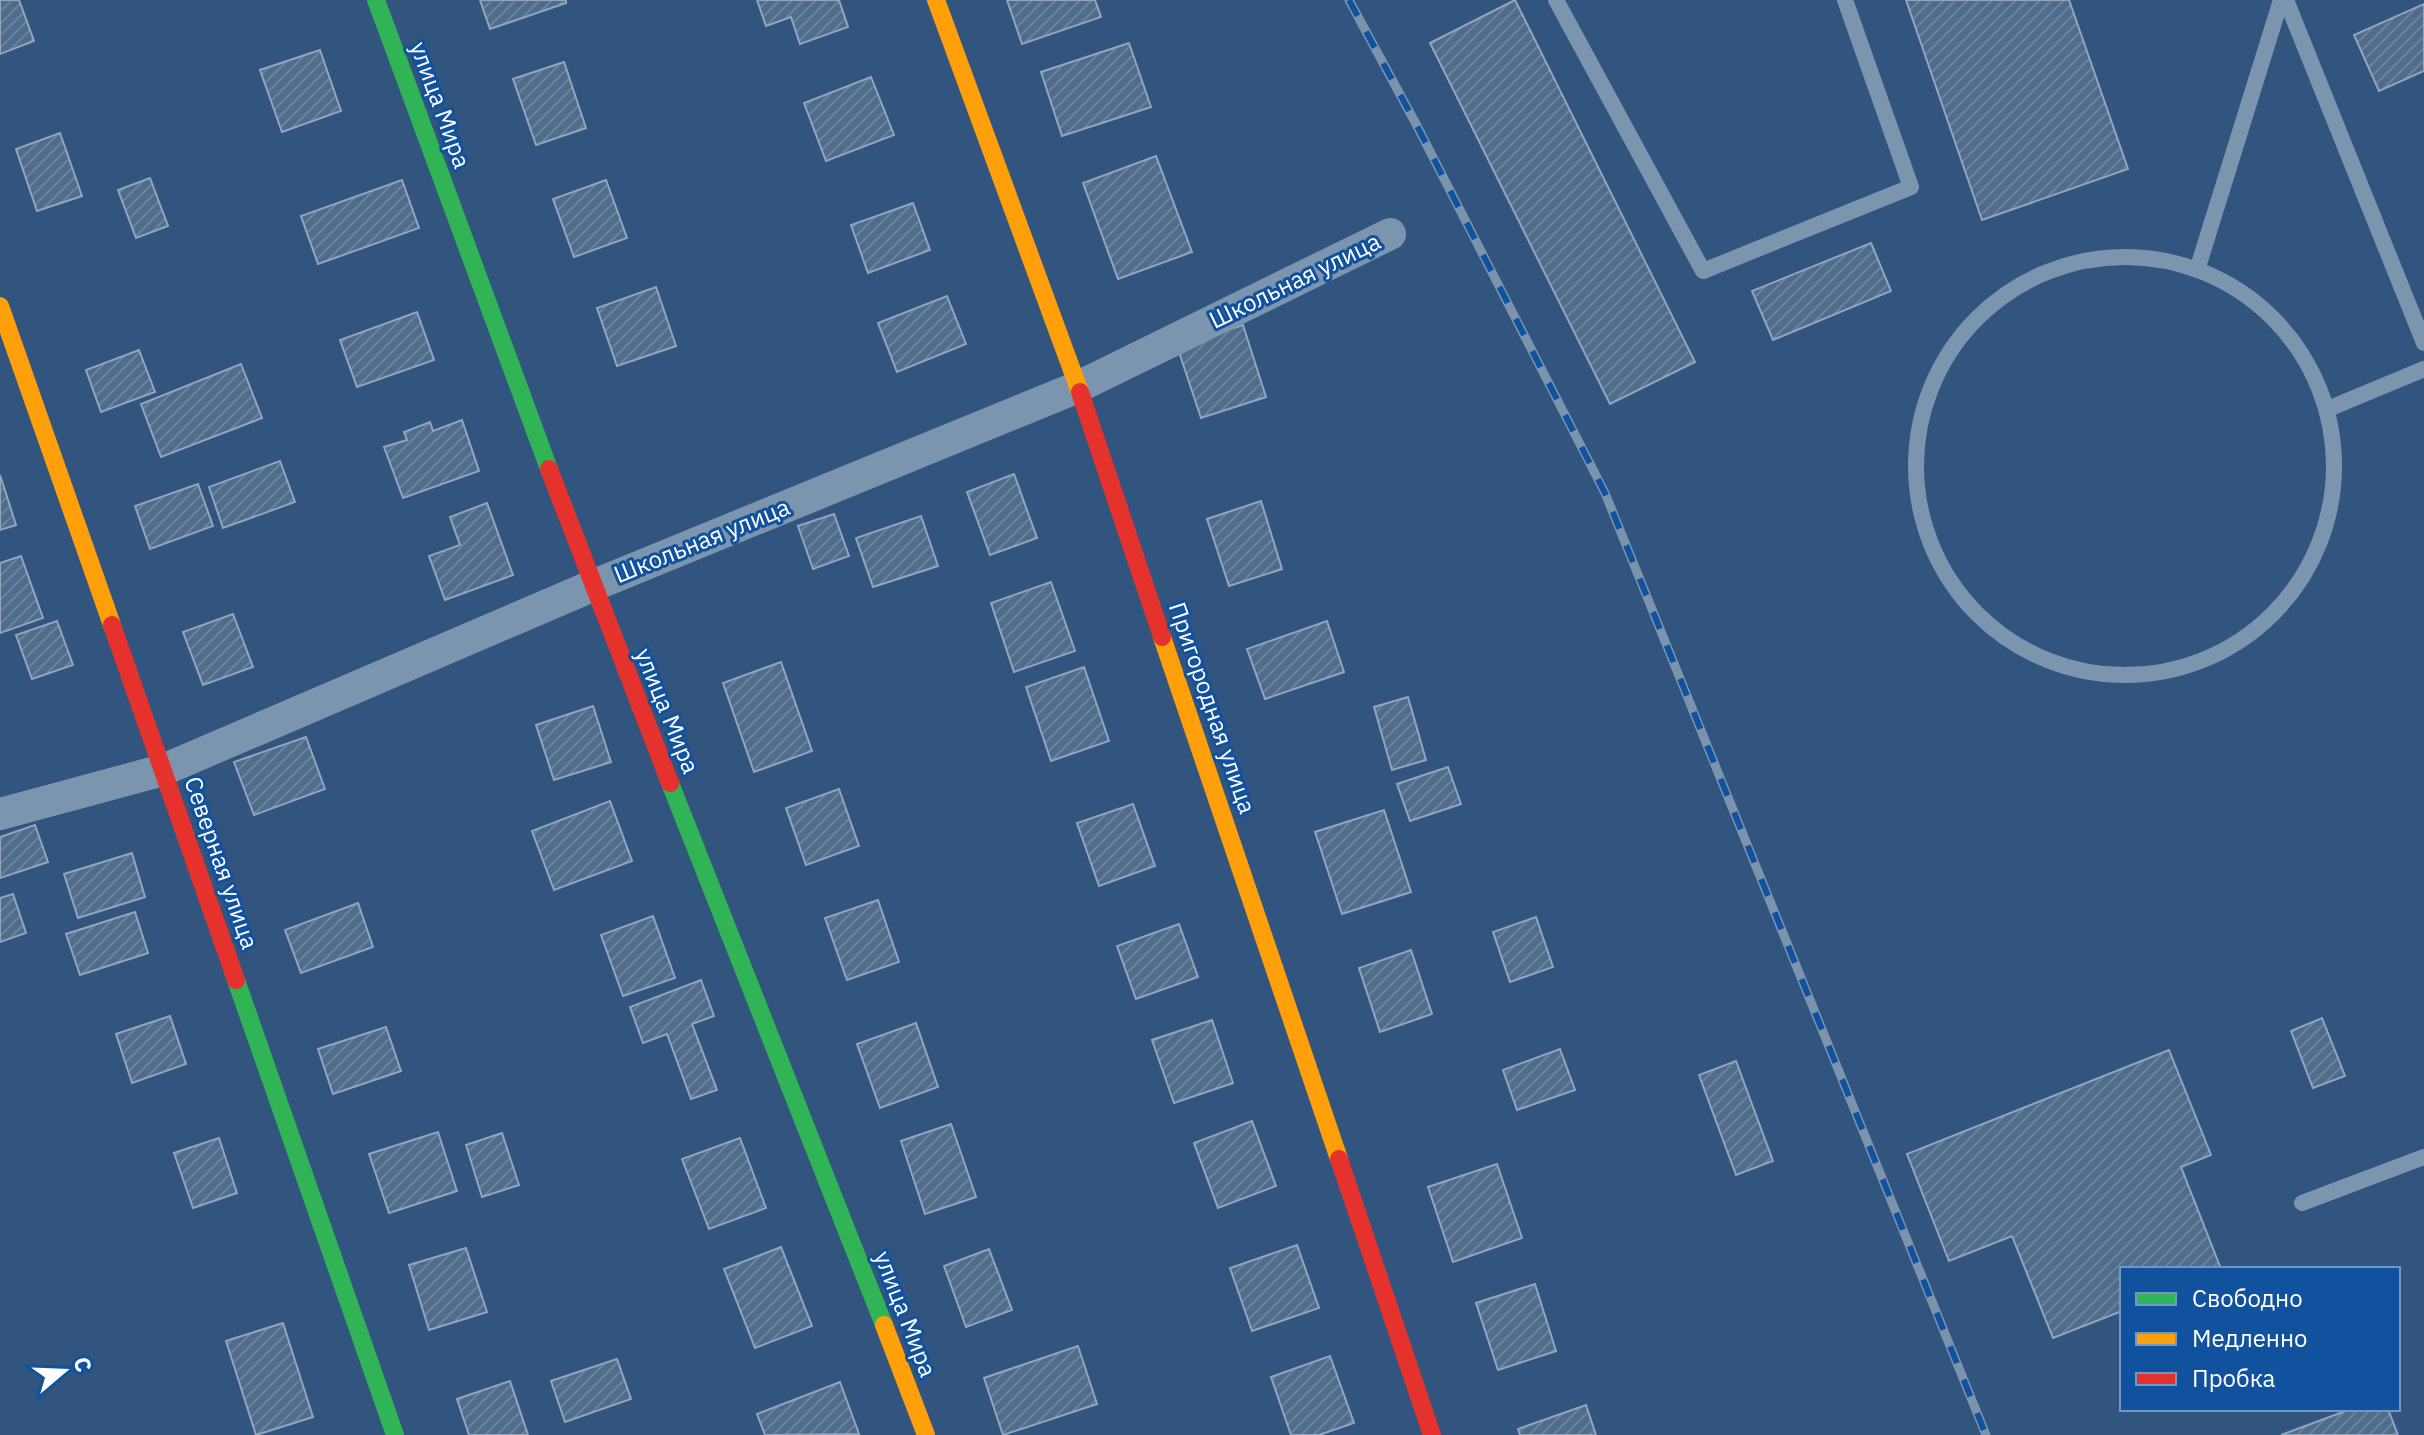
<svg xmlns="http://www.w3.org/2000/svg" width="2424" height="1435" font-family="'IBM Plex Sans',sans-serif">
<defs>
<pattern id="building-hatch" width="6" height="6" patternUnits="userSpaceOnUse" patternTransform="scale(2)"><rect width="6" height="6" fill="#4f6c8d"/><path d="M-1 1l2-2M0 6l6-6M5 7l2-2" fill="none" stroke="#69829e"/></pattern>
</defs>
<rect width="100%" height="100%" fill="#31557f"/>
<g fill="url(#building-hatch)" stroke="#91a5bd" stroke-width="2">
<polygon points="0,0 19,0 34,41 0,54"/>
<polygon points="480,0 566,0 566,3 490,29"/>
<polygon points="757,0 839,0 848,27 800,44 791,17 766,26"/>
<polygon points="1007,0 1095,0 1101,17 1022,44"/>
<polygon points="1515,0 1695,362 1610,404 1430,43"/>
<polygon points="1906,0 2069,0 2128,169 1982,220"/>
<polygon points="2424,4 2424,71 2379,91 2354,35"/>
<polygon points="1129,43 1151,107 1062,136 1041,72"/>
<polygon points="320,50 341,111 282,132 260,70"/>
<polygon points="564,62 586,128 536,145 513,79"/>
<polygon points="871,77 894,135 826,161 804,103"/>
<polygon points="60,133 82,196 37,211 16,149"/>
<polygon points="1156,156 1192,252 1118,279 1083,183"/>
<polygon points="150,178 168,226 136,238 118,190"/>
<polygon points="402,180 419,228 318,264 301,216"/>
<polygon points="606,180 627,238 574,257 553,199"/>
<polygon points="913,203 930,250 868,273 851,225"/>
<polygon points="1871,243 1891,291 1773,340 1752,291"/>
<polygon points="656,287 676,346 617,366 597,308"/>
<polygon points="947,296 966,344 897,372 878,323"/>
<polygon points="417,312 434,360 357,387 340,340"/>
<polygon points="1243,325 1266,397 1201,418 1177,346"/>
<polygon points="139,350 155,392 101,412 86,370"/>
<polygon points="241,364 262,418 161,457 141,404"/>
<polygon points="462,420 479,471 403,498 384,447 407,440 404,432 430,422 433,431"/>
<polygon points="280,461 295,502 223,528 209,487"/>
<polygon points="1014,474 1037,538 990,555 967,492"/>
<polygon points="0,475 16,525 0,530"/>
<polygon points="198,484 213,526 150,549 135,506"/>
<polygon points="1261,501 1282,569 1229,586 1207,519"/>
<polygon points="487,503 513,575 445,600 429,556 460,545 450,517"/>
<polygon points="834,514 849,556 813,569 798,526"/>
<polygon points="921,516 938,566 873,587 856,538"/>
<polygon points="21,556 43,618 0,633 0,563"/>
<polygon points="1051,582 1075,651 1014,672 991,603"/>
<polygon points="233,614 253,667 203,685 183,632"/>
<polygon points="57,621 73,665 32,679 16,635"/>
<polygon points="1327,621 1344,672 1265,699 1247,649"/>
<polygon points="781,662 812,751 754,772 723,683"/>
<polygon points="1084,667 1109,741 1051,761 1026,687"/>
<polygon points="1408,697 1426,760 1392,770 1374,707"/>
<polygon points="593,706 611,762 554,780 536,725"/>
<polygon points="306,737 325,789 254,815 234,762"/>
<polygon points="1448,767 1461,804 1410,821 1397,784"/>
<polygon points="839,789 859,846 806,865 786,808"/>
<polygon points="610,801 632,861 554,890 532,831"/>
<polygon points="1133,804 1155,866 1099,886 1077,823"/>
<polygon points="1384,810 1411,892 1342,914 1315,832"/>
<polygon points="35,825 48,862 0,878 0,837"/>
<polygon points="132,853 145,897 78,918 64,874"/>
<polygon points="13,894 26,933 0,942 0,898"/>
<polygon points="878,900 899,962 847,980 825,918"/>
<polygon points="358,903 373,947 301,973 285,930"/>
<polygon points="135,912 148,953 80,975 66,934"/>
<polygon points="653,916 675,978 623,996 601,935"/>
<polygon points="1536,917 1553,967 1510,982 1493,932"/>
<polygon points="1179,924 1198,977 1136,999 1117,946"/>
<polygon points="1411,950 1432,1014 1380,1032 1359,968"/>
<polygon points="701,980 714,1016 692,1024 717,1090 691,1099 667,1034 643,1043 630,1007"/>
<polygon points="170,1016 186,1064 132,1083 116,1034"/>
<polygon points="2322,1018 2345,1076 2313,1088 2291,1031"/>
<polygon points="1212,1020 1233,1083 1174,1103 1152,1040"/>
<polygon points="916,1023 938,1087 880,1108 857,1044"/>
<polygon points="386,1027 401,1071 333,1094 318,1049"/>
<polygon points="1560,1049 1575,1090 1517,1110 1503,1070"/>
<polygon points="2169,1050 2211,1155 2181,1167 2221,1269 2122,1269 2122,1311 2053,1338 2012,1236 1949,1261 1907,1154"/>
<polygon points="1736,1061 1773,1161 1736,1175 1699,1075"/>
<polygon points="1252,1121 1276,1186 1218,1208 1194,1143"/>
<polygon points="951,1124 976,1197 925,1214 901,1141"/>
<polygon points="438,1132 457,1191 389,1213 369,1154"/>
<polygon points="502,1133 519,1185 482,1197 466,1145"/>
<polygon points="219,1138 237,1193 193,1208 174,1153"/>
<polygon points="740,1138 766,1208 709,1229 682,1159"/>
<polygon points="1497,1164 1522,1238 1453,1262 1428,1187"/>
<polygon points="1297,1245 1319,1308 1252,1331 1230,1268"/>
<polygon points="781,1247 812,1326 755,1348 724,1269"/>
<polygon points="466,1248 487,1312 429,1330 409,1265"/>
<polygon points="989,1249 1012,1310 966,1327 944,1266"/>
<polygon points="1535,1284 1556,1351 1498,1370 1476,1303"/>
<polygon points="283,1323 313,1417 256,1435 226,1341"/>
<polygon points="1078,1346 1097,1404 1003,1435 984,1378"/>
<polygon points="1330,1356 1354,1423 1319,1435 1291,1435 1271,1377"/>
<polygon points="617,1359 631,1399 565,1422 551,1381"/>
<polygon points="510,1381 528,1435 469,1435 457,1399"/>
<polygon points="840,1382 859,1434 765,1435 757,1414"/>
<polygon points="1586,1405 1596,1435 1520,1435 1518,1429"/>
<polygon points="2351,1409 2388,1409 2398,1435 2281,1435"/>
</g>
<g fill="none" stroke-linecap="round" stroke-linejoin="round">
<g stroke="#7c95af" stroke-width="16">
<polyline points="1556,0 1703,271 1911,187 1845,0"/>
<polyline points="2286,0 2424,343"/>
<circle cx="2125" cy="466" r="209"/>
<polyline points="2198,267 2281,0"/>
<polyline points="2328,409 2424,369"/>
<polyline points="2302,1203 2424,1157"/>
</g>
<polyline stroke="#7c95af" stroke-width="32" points="0,814 163,770 592,586 1078,387 1390,234"/>
<g stroke="#30b455" stroke-width="18">
<polyline points="376,0 549,469"/>
<polyline points="670,783 884,1325"/>
<polyline points="236,980 395,1435"/>
</g>
<g stroke="#ff9f0a" stroke-width="18">
<polyline points="936,0 1080,392"/>
<polyline points="0,306 112,625"/>
<polyline points="1162,637 1339,1159"/>
<polyline points="884,1325 926,1435"/>
</g>
<g stroke="#e5322d" stroke-width="18">
<polyline points="1080,392 1162,637"/>
<polyline points="549,469 670,783"/>
<polyline points="112,625 236,980"/>
<polyline points="1339,1159 1432,1435"/>
</g>
<defs>
<polyline id="rail" points="1349,0 1416,124 1605,493 1986,1435"/>
</defs>
<use href="#rail" stroke="#7c93ae" stroke-width="9"/>
<use href="#rail" stroke="#11529f" stroke-width="6" stroke-dasharray="18" stroke-linecap="butt"/>
</g>
<g text-anchor="middle" stroke-width="6" stroke-linejoin="round" paint-order="stroke">
<g font-size="24" fill="#fff" stroke="#11529f">
<text transform="translate(440 105) rotate(70)" y="8">улица Мира</text>
<text transform="translate(1295 281) rotate(-26)" y="8">Школьная улица</text>
<text transform="translate(702 541) rotate(-22)" y="8">Школьная улица</text>
<text transform="translate(1212 708) rotate(71)" y="8">Пригородная улица</text>
<text transform="translate(667 711) rotate(68)" y="8">улица Мира</text>
<text transform="translate(221 863) rotate(71)" y="8">Северная улица</text>
<text transform="translate(905 1314) rotate(69)" y="8">улица Мира</text>
</g>
</g>
<rect x="2120" y="1267" width="280" height="144" fill="#11529f" stroke="#7097c5" stroke-width="2"/>
<rect x="2136" y="1293" width="40" height="12" fill="#30b455" stroke="#7097c5" stroke-width="2"/>
<text x="2192" y="1307" font-size="24" fill="#ffffff">Свободно</text>
<rect x="2136" y="1333" width="40" height="12" fill="#ff9f0a" stroke="#7097c5" stroke-width="2"/>
<text x="2192" y="1347" font-size="24" fill="#ffffff">Медленно</text>
<rect x="2136" y="1373" width="40" height="12" fill="#e5322d" stroke="#7097c5" stroke-width="2"/>
<text x="2192" y="1387" font-size="24" fill="#ffffff">Пробка</text>
<g transform="translate(64 1371) rotate(71)" stroke="#11529f" stroke-width="6" paint-order="stroke">
<path d="M0-6L14 30L0 20L-14 30Z" fill="#ffffff"/>
<text y="-12" font-size="22" font-weight="bold" text-anchor="middle" fill="#ffffff">С</text>
</g>
</svg>
